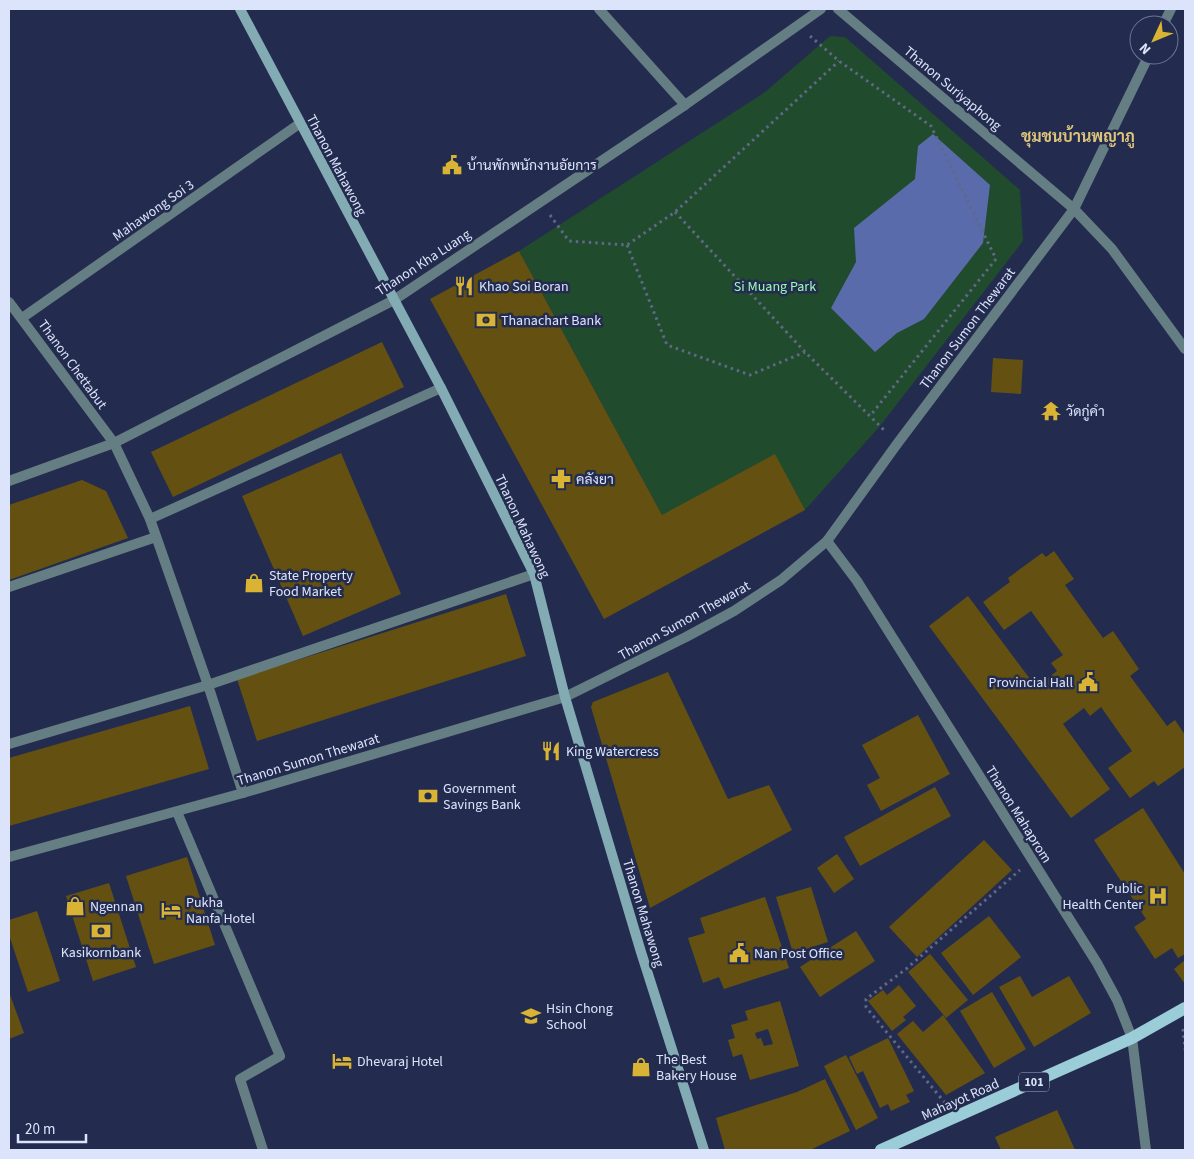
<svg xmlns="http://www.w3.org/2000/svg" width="1194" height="1159" font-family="'Source Sans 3',Sarabun,sans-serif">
<rect width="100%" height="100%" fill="#232c4f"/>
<polygon fill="#204b2d" points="830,36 845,37 1020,190 1023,241 880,426 805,510 662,515 519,251 765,92"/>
<polygon fill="#5a6bac" points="933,134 990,185 983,243 924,319 897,333 875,352 831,308 856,262 854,228 915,179 918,146"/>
<g fill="#645111" fill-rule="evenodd">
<polygon points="519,251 662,515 775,454 805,510 604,619 430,299"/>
<polygon points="382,342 404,387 173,497 151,452"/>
<polygon points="993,358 1023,360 1021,394 991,392"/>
<polygon points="341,453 401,594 303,636 242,496"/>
<polygon points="82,480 106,491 128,538 9,580 9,505"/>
<polygon points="1054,551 1074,579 1065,585 1103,638 1113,631 1139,669 1130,676 1167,726 1175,720 1185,735 1185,767 1158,786 1154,781 1130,798 1108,768 1132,751 1101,707 1090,716 1084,708 1063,724 1110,789 1071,818 929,626 968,596 1036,687 1057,671 1051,663 1063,655 1031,611 1004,630 983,602 1010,582 1008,578 1042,553 1046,557"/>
<polygon points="506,594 526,656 257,741 237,679"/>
<polygon points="668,672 728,799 769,785 792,830 650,908 591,707 593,702"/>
<polygon points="190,706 209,769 9,826 9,758"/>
<polygon points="918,715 950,774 881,811 867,785 880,778 862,745"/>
<polygon points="935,787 951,816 860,866 844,837"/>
<polygon points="1143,808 1185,874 1185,954 1178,958 1172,948 1155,959 1134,927 1146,919 1094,840"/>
<polygon points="984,840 1012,870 917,957 889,927"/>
<polygon points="837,854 854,879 834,893 817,868"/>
<polygon points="187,857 215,945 154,964 126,876"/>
<polygon points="109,883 136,967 93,981 66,896"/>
<polygon points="811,887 828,942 793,953 776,897"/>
<polygon points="765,897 789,968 724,989 719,977 703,983 688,938 705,933 700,918"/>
<polygon points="37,911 60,981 28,992 9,935 9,920"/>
<polygon points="989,916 1021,957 973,995 941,953"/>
<polygon points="856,931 875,961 820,997 800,967"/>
<polygon points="930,954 968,1000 946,1018 908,972"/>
<polygon points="1185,960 1185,984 1174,969"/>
<polygon points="1020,976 1032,997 1069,976 1091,1013 1034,1047 999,987"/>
<polygon points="899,985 916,1006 903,1017 906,1020 892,1031 868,1001 883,990 887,995"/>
<polygon points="9,992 24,1033 9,1039"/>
<polygon points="992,992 1026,1049 994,1068 960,1011"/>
<path d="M780 1001 799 1066 750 1080 742 1054 733 1057 728 1040 735 1038 731 1025 748 1020 745 1011ZM768 1029 773 1044 764 1046 761 1038 757 1039 755 1033Z"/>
<polygon points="943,1015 985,1073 946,1095 897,1034 913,1021 923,1032"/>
<polygon points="888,1038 914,1091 906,1095 910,1102 891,1111 888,1104 880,1108 863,1071 857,1074 849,1057"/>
<polygon points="846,1055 878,1118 856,1130 824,1066"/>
<polygon points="825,1079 850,1131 810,1150 725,1150 716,1118 797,1092"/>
<polygon points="1057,1110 1075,1150 1001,1150 995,1137"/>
</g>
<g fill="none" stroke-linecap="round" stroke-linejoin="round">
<g stroke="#5f6887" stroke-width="3" stroke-dasharray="2.5 4" stroke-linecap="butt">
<polyline points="810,36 839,61 931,126 996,259 870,416"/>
<polyline points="675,212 805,352 886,432"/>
<polyline points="550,215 569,241 627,245 675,212 839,61"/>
<polyline points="627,245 667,345 750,375 805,352"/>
<polyline points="1183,1029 1185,1050"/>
<polyline points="945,1103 870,1012 866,1007 866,999 906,969 1020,870"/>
</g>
<g stroke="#657e83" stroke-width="10">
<polyline points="150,519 441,388"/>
<polyline points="9,587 156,537"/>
<polyline points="9,744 208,685 534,574"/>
<polyline points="177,812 280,1056 240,1079 263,1150"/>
</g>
<g stroke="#657e83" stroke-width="10">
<polyline points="599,9 685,105"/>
<polyline points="838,9 1074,209 1112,249 1185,349"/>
<polyline points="9,302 114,443 150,519 208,685 243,793"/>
<polyline points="22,318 299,124"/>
<polyline points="9,481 114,443 394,300 685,105 821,9"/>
<polyline points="827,541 857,581 1097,963 1117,1000 1132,1038 1146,1150"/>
</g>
<g stroke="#657e83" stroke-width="10">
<polyline points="1163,25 1171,9"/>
<polyline points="9,857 243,793 565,697 686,637 734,611 781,580 827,541 897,444 1074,209 1149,55"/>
</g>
<polyline stroke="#83abb3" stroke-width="10" points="240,9 441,388 534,574 565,697 641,952 704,1150"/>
<polyline stroke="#9acdd8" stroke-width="12" points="881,1150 1132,1038 1185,1008"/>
</g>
<defs>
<symbol id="civic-bare" viewBox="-9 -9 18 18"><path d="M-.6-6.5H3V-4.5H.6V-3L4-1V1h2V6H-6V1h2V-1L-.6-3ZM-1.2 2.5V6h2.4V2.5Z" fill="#d9b334" stroke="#232c4f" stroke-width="2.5" paint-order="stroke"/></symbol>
<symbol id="restaurant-bare" viewBox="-9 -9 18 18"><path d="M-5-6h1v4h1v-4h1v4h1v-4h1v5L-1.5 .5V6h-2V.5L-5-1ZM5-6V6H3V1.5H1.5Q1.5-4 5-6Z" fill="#d9b334" stroke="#232c4f" stroke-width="2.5" paint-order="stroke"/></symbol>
<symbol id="bank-bare" viewBox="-9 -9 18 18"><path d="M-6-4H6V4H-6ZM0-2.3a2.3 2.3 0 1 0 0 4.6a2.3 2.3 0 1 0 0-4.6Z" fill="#d9b334" stroke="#232c4f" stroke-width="2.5" paint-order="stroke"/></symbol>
<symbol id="temple-bare" viewBox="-9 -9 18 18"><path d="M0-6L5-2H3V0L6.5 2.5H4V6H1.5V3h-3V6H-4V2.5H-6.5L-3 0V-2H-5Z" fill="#d9b334" stroke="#232c4f" stroke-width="2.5" paint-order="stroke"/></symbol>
<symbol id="pharmacy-bare" viewBox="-9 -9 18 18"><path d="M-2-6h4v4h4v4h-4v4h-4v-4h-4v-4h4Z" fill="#d9b334" stroke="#232c4f" stroke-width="2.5" paint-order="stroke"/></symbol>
<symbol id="shop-bare" viewBox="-9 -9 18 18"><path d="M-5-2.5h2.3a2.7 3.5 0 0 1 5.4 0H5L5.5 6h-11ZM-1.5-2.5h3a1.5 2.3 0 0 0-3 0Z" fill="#d9b334" stroke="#232c4f" stroke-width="2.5" paint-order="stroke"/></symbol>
<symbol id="hospital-bare" viewBox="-9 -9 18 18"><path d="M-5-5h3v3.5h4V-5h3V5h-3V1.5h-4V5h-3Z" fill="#d9b334" stroke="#232c4f" stroke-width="2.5" paint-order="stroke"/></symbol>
<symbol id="hotel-bare" viewBox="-9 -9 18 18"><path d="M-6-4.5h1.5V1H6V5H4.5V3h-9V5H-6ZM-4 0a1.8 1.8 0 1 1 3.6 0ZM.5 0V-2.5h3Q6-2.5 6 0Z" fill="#d9b334" stroke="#232c4f" stroke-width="2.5" paint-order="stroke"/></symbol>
<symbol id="school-bare" viewBox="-9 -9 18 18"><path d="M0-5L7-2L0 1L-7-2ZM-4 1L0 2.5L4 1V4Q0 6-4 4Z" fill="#d9b334" stroke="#232c4f" stroke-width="2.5" paint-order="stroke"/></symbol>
</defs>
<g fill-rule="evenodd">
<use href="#civic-bare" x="438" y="151" width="28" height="28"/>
<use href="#restaurant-bare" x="450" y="272" width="28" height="28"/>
<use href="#bank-bare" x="472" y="306" width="28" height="28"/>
<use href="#temple-bare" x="1037" y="397" width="28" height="28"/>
<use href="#pharmacy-bare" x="547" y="465" width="28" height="28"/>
<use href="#shop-bare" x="240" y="569" width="28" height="28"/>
<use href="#civic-bare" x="1074" y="668" width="28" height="28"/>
<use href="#restaurant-bare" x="537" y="737" width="28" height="28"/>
<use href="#bank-bare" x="414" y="782" width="28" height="28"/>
<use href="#hospital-bare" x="1144" y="882" width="28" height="28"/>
<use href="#shop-bare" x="61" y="892" width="28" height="28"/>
<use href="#hotel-bare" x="157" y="896" width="28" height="28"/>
<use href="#bank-bare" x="87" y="917" width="28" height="28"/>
<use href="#civic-bare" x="725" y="939" width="28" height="28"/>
<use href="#school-bare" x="517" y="1002" width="28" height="28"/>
<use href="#hotel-bare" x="328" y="1047" width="28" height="28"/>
<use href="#shop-bare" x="627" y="1053" width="28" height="28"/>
</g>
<g text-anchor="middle" stroke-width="5" stroke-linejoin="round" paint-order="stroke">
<rect fill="#232c4f" stroke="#a4adc7" stroke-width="1" x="1019" y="1072.5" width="30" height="19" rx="4"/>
<g font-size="12" font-weight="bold" fill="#dce4fb">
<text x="1034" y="1086">101</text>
</g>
<g font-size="14" fill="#dce4fb" stroke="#232c4f">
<text transform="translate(953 88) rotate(40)" y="5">Thanon Suriyaphong</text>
<text transform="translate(337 165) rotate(62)" y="5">Thanon Mahawong</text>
<text transform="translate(153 210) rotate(-35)" y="5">Mahawong Soi 3</text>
<text transform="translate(423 262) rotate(-33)" y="5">Thanon Kha Luang</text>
<text transform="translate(967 328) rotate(-53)" y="5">Thanon Sumon Thewarat</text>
<text transform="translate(73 364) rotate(54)" y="5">Thanon Chettabut</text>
<text transform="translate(523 526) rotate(65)" y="5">Thanon Mahawong</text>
<text transform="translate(684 620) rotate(-29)" y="5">Thanon Sumon Thewarat</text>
<text transform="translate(308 759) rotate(-17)" y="5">Thanon Sumon Thewarat</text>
<text transform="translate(1019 814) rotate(58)" y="5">Thanon Mahaprom</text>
<text transform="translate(644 913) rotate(73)" y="5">Thanon Mahawong</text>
<text transform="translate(960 1099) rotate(-24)" y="5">Mahayot Road</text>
</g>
<g font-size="14" fill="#dce4fb" stroke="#232c4f" text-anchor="start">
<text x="467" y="170">บ้านพักพนักงานอัยการ</text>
<text x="479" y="291">Khao Soi Boran</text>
<text x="501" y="325">Thanachart Bank</text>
<text x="1066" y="416">วัดกู่คำ</text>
<text x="576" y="484">คลังยา</text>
<text x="269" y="580">State Property<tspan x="269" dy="16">Food Market</tspan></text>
<text x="1073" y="687" text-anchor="end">Provincial Hall</text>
<text x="566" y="756">King Watercress</text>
<text x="443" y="793">Government<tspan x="443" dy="16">Savings Bank</tspan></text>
<text x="1143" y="893" text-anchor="end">Public<tspan x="1143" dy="16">Health Center</tspan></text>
<text x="186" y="907">Pukha<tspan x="186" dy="16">Nanfa Hotel</tspan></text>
<text x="90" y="911">Ngennan</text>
<text x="101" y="957" text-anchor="middle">Kasikornbank</text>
<text x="754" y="958">Nan Post Office</text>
<text x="546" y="1013">Hsin Chong<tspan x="546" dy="16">School</tspan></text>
<text x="656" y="1064">The Best<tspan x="656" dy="16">Bakery House</tspan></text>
<text x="357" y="1066">Dhevaraj Hotel</text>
</g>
<g font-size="14" fill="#9bfbb4" stroke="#232c4f">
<text x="775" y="291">Si Muang Park</text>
</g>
<g font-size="16" font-weight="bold" fill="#dfc579" stroke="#232c4f">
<text x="1078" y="142">ชุมชนบ้านพญาภู</text>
</g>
</g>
<rect width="1194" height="1159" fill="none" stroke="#dce4fb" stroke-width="20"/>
<g transform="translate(1154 40) rotate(226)"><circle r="24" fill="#232c4f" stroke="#6d7694"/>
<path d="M0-4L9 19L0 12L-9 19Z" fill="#d9b334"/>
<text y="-8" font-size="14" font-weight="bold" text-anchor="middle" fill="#dce4fb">N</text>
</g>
<path d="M18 1134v8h68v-8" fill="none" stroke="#dce4fb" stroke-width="2.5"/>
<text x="25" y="1134" font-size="15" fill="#dce4fb" stroke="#232c4f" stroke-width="4" paint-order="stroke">20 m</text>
</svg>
